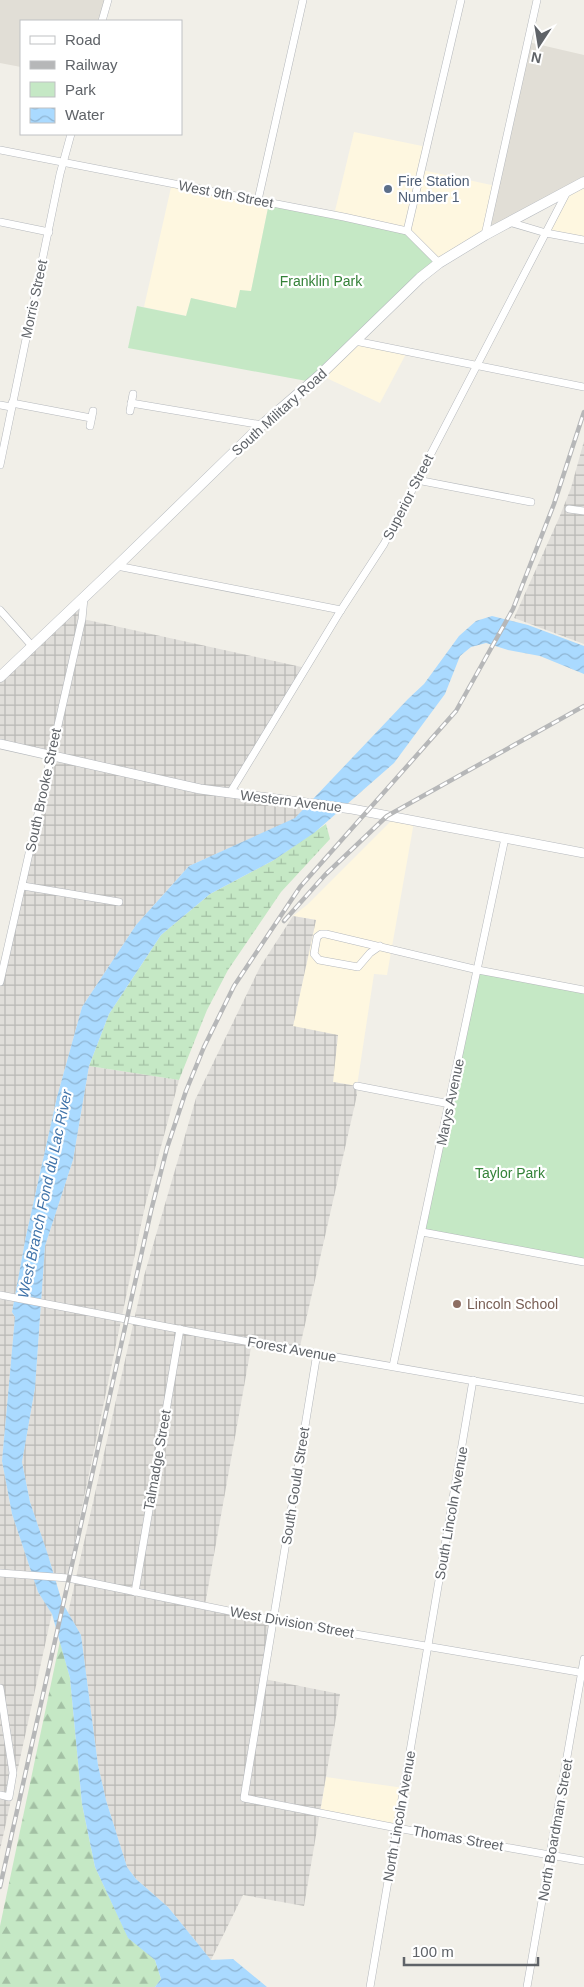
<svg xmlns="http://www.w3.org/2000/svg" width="584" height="1987" font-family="Helvetica,sans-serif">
<defs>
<pattern id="industrial-grid" width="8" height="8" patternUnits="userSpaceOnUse" patternTransform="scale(1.25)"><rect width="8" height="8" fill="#e0deda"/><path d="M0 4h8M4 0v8" fill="none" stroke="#b9b8b5"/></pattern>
<pattern id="forest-firs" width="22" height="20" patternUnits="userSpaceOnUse" patternTransform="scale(1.25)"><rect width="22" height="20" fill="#c5e8c5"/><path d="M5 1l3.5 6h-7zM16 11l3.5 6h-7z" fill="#a3c0a4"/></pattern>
<pattern id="wetland-marsh" width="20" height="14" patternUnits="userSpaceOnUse" patternTransform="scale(1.25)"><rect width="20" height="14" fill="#c5e8c5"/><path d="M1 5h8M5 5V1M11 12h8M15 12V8" fill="none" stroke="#a3c0a4"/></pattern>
<pattern id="water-waves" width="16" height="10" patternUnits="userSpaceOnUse" patternTransform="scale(1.25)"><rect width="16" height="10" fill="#aadaff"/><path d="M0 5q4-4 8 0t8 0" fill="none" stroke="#8eb4d2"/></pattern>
</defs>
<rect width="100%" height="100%" fill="#f1efe8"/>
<g fill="#fef7e0">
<polygon points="354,132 427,147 422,170 496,186 485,235 439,263 334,215"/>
<polygon points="584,182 584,237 548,230 568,190"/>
<polygon points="172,183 269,203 251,292 236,308 191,298 187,316 144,307"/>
<polygon points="355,341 407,352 380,403 320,375"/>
<polygon points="394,818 414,822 387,975 374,974 357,1086 333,1082 293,1026 316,920 293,916 308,904"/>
<polygon points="326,1777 404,1788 397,1828 320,1813"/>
</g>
<g fill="url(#industrial-grid)">
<polygon points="584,441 584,644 514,618 559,518 571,488"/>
<polygon points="84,598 83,619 306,668 230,793 310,803 295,819 189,866 136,925 82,1007 57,1097 26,1236 12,1312 15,1317 2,1461 12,1514 38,1592 52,1613 0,1850 0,982 50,756 0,744 0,677"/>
<polygon points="293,916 316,920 293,1026 338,1035 333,1082 357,1086 357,1095 299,1351 252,1342 205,1605 273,1620 264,1679 340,1694 304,1906 243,1895 211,1960 168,1907 136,1879 127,1867 106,1800 98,1765 81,1635 68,1613 144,1276 196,1098 260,967"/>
<polygon points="89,1066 179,1080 145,1206 67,1579 55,1577 30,1502 22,1462 35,1388 45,1246 73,1160"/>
</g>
<g fill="#e1ded6">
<polygon points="0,0 108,0 102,21 21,21 21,67 0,63"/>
<polygon points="528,42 584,55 584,182 485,235"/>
</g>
<polygon fill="url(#forest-firs)" points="60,1641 70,1678 82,1804 95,1867 128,1937 155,1960 161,1979 155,1987 0,1987 0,1926"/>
<polygon fill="url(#wetland-marsh)" points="326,824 330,839 281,892 228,970 207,1010 179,1080 89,1066 109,1014 161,935 210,894 274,860"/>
<g fill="#c5e8c5">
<polygon points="269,203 407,231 439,263 312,382 128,348 137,306 186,316 191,298 236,308 240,290 251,291"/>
<polygon points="478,970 584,990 584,1262 422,1232"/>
</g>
<polygon fill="url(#water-waves)" points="492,616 528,625 584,646 584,674 540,656 508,650 486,643 471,647 460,656 445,694 394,763 314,833 274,860 210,894 161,935 109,1014 89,1066 73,1160 45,1246 35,1388 22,1462 30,1502 48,1555 62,1602 81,1635 98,1765 106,1800 127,1867 136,1879 168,1907 211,1960 233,1959 267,1987 155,1987 161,1979 155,1960 128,1938 95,1867 82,1804 70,1678 52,1614 38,1592 12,1514 2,1461 15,1317 12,1312 26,1236 57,1097 82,1007 136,925 189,866 295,818 408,699 424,684 459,636 476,621"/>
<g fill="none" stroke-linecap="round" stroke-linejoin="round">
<defs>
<g id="minor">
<polyline points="102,21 108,0"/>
<polyline points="0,150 344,217 407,231 439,263"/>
<polyline points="258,200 303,0"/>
<polyline points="0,222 49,232"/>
<polyline points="509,222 546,233 584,240"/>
<polyline points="407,231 461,0"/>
<polyline points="485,235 537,0"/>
<polyline points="355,341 584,387"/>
<polyline points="12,403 91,418"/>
<polyline points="131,403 262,425"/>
<polyline points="0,405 11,407"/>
<polyline points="130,411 133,394"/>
<polyline points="90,426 93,411"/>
<polyline points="0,465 60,174 71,134"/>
<polyline points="417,480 531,502"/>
<polyline points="569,509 584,511"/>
<polyline points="117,566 341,610"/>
<polyline points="0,610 33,647"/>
<polyline points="230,793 341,610 384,544 568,190"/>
<polyline points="23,886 119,902"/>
<polyline points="380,946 370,953 358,967 319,960 314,954 317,937 321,934 326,934 478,970 584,990"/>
<polyline points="0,982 82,619 84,598"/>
<polyline points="357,1086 450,1104"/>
<polyline points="422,1232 584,1262"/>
<polyline points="0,1295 204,1334 584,1400"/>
<polyline points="317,1353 244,1798 397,1828 584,1861"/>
<polyline points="393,1366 505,838"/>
<polyline points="0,1573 68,1578 273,1620 584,1673"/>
<polyline points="135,1592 180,1329"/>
<polyline points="0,1688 13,1773 9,1797 0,1795"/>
<polyline points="370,1987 473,1380"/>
<polyline points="527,1987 584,1659"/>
</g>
<polyline id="tertiary" points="0,744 200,789 352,809 584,853"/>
<polyline id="secondary" points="0,677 117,566 262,425 320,375 420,278 439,263 485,235 584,182"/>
</defs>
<use href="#minor" stroke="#b5b8bc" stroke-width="8"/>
<use href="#tertiary" stroke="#b5b8bc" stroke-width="10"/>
<use href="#secondary" stroke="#b6babf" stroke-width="11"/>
<use href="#minor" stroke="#fff" stroke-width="7"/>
<use href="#tertiary" stroke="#fff" stroke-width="9"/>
<use href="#secondary" stroke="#fff" stroke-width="10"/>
<defs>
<g id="rail">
<polyline points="284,921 325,875 387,816 584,706"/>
<polyline points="0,1887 151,1211 167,1148 186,1091 204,1047 234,986 300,887 456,711 513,609 554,504 584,412"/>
</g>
</defs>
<use href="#rail" stroke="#b6b7b8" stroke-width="4.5"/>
<use href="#rail" stroke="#fff" stroke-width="2.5" stroke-dasharray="8" stroke-linecap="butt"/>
</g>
<circle fill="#5c6f8a" stroke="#fff" stroke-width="2" cx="388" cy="189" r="5"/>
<circle fill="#8d6e63" stroke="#fff" stroke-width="2" cx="457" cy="1304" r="5"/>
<g text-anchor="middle" stroke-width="4.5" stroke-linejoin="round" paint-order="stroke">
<g font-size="14" fill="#4e5e75" stroke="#fff" text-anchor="start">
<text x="398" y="186">Fire Station<tspan x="398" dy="16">Number 1</tspan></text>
</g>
<g font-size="14" fill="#5f6368" stroke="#fff">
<text transform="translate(226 194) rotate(11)" y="5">West 9th Street</text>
<text transform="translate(34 299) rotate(-78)" y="5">Morris Street</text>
<text transform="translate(279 412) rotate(-42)" y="5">South Military Road</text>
<text transform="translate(408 497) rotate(-63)" y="5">Superior Street</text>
<text transform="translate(43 790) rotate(-78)" y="5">South Brooke Street</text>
<text transform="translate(291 801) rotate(7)" y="5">Western Avenue</text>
<text transform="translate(450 1102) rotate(-78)" y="5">Marys Avenue</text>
<text transform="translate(292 1349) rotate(10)" y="5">Forest Avenue</text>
<text transform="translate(157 1460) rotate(-80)" y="5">Talmadge Street</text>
<text transform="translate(295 1486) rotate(-81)" y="5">South Gould Street</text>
<text transform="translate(451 1513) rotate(-80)" y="5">South Lincoln Avenue</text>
<text transform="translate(292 1622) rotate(10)" y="5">West Division Street</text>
<text transform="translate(399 1816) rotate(-80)" y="5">North Lincoln Avenue</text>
<text transform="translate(555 1830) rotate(-80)" y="5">North Boardman Street</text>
<text transform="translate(458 1838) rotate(10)" y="5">Thomas Street</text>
</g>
<g font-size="14" fill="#348238" stroke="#fff">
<text x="321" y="286">Franklin Park</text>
<text x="510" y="1178">Taylor Park</text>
</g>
<g font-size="14" fill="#785e54" stroke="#fff" text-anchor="start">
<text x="467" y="1309">Lincoln School</text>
</g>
<g font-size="15" font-style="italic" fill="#4174aa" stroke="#fff">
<text transform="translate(45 1194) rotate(-78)" y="5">West Branch Fond du Lac River</text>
</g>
</g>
<rect x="20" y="20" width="162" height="115" fill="#ffffff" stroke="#bfc1c3"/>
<rect x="30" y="36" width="25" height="8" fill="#ffffff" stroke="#bfc1c3"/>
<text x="65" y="45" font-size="15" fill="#5f6368">Road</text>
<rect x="30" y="61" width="25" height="8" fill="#b6b7b8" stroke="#bfc1c3"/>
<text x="65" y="70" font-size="15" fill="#5f6368">Railway</text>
<rect x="30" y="82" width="25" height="15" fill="#c5e8c5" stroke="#bfc1c3"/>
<text x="65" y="95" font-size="15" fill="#5f6368">Park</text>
<rect x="30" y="108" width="25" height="15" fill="url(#water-waves)" stroke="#bfc1c3"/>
<text x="65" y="120" font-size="15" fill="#5f6368">Water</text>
<g transform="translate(539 45) rotate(192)" stroke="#ffffff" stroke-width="4" paint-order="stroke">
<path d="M0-4L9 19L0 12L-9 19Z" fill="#5f6368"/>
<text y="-8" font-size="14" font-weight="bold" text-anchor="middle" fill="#5f6368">N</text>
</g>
<path d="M404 1957v8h134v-8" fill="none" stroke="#5f6368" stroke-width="2.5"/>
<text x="412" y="1957" font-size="15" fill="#5f6368" stroke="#ffffff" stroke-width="4" paint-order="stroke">100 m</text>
</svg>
